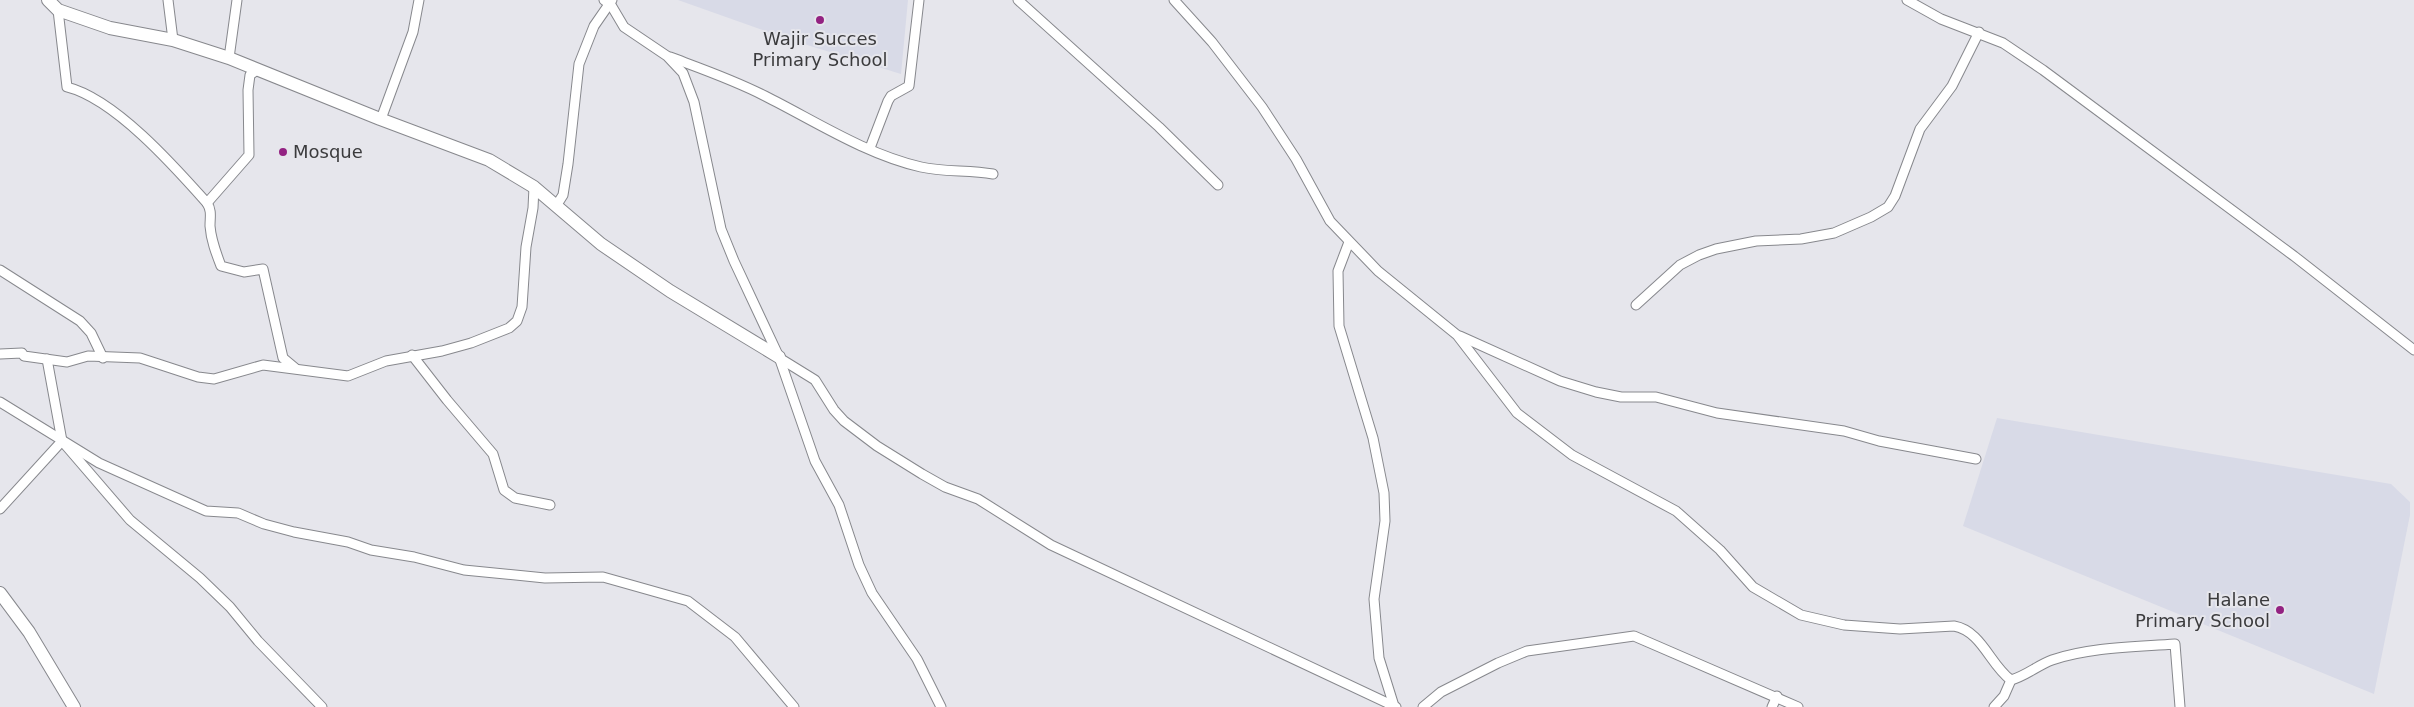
<svg xmlns="http://www.w3.org/2000/svg" width="2414" height="707" font-family="'DejaVu Sans',sans-serif">
<rect width="100%" height="100%" fill="#e6e6ec"/>
<g fill="#d8dae7">
<polygon points="678,0 908,0 901,74 791,40"/>
<polygon points="1997,418 2391,484 2410,502 2410,515 2374,694 1963,526"/>
</g>
<g fill="none" stroke-linecap="round" stroke-linejoin="round">
<defs>
<g id="street">
<polyline points="168,0 173,40"/>
<polyline points="604,0 611,5 624,27 667,56 683,73 694,102 721,229 734,261 779,357 815,461 839,505 859,565 872,593 917,659 941,707"/>
<polyline points="1018,0 1159,127 1218,185"/>
<path d="M1174 0 1212 42 1262 107 1296 159 1330 221 1378 271 1457 335 1517 413 1572 455 1676 511 1720 550 1753 587 1801 615 1844 625 1900 629 1954 626C1982 631 1990 665 2011 680 2026 676 2038 665 2052 660 2091 647 2135 647 2175 644L2180 707"/>
<polyline points="1907,0 1941,19 2003,43 2043,70 2294,256 2414,350"/>
<path d="M58 10 67 87C115 99 175 167 207 203L249 155 248 90 250 75 258 69"/>
<path d="M670 57C702 69 734 80 765 96 815 121 865 154 921 167 943 172 969 170 993 174"/>
<polyline points="229,58 237,0"/>
<polyline points="381,119 413,32 419,0"/>
<polyline points="870,148 888,101 891,96 909,86 919,0"/>
<path d="M207 203C212 211 210 217 210 226 211 240 216 253 221 266L244 272 263 269 283 358 295 368"/>
<polyline points="556,206 563,195 568,164 579,64 594,26 612,0"/>
<polyline points="1349,242 1338,271 1339,326 1373,438 1384,493 1385,521 1374,599 1379,658 1394,706"/>
<polyline points="0,270 80,321 91,333 103,358"/>
<polyline points="1636,305 1680,265 1699,255 1716,249 1756,241 1801,239 1834,233 1871,217 1888,207 1895,196 1920,129 1952,86 1979,32"/>
<polyline points="1460,336 1560,381 1596,392 1621,397 1656,397 1717,413 1844,431 1879,441 1976,459"/>
<polyline points="0,354 22,353 24,356 67,362 88,356 140,358 198,377 214,379 263,365 348,376 386,361 442,351 471,343 509,328 517,321 522,307 526,247 533,208 534,187"/>
<polyline points="412,355 447,400 493,454 504,490 515,498 550,505"/>
<polyline points="47,359 62,441 130,520 200,578 230,607 258,641 322,707"/>
<polyline points="781,359 815,380 834,410 844,421 877,446 922,474 945,487 978,499 1051,545 1396,707"/>
<polyline points="0,402 99,463 206,511 238,513 264,524 294,532 348,542 371,550 414,557 464,570 545,578 603,577 688,601 735,637 794,707"/>
<polyline points="0,509 62,441"/>
<polyline points="1423,707 1441,692 1498,663 1527,651 1634,636 1798,707"/>
<polyline points="1772,707 1777,696"/>
<polyline points="1994,707 2004,696 2011,680"/>
</g>
<g id="secondary">
<polyline points="48,0 58,10 110,28 173,40 229,58 380,119 489,160 534,187 601,244 670,291 779,357"/>
<polyline points="0,593 29,632 74,707"/>
</g>
</defs>
<use href="#street" stroke="#87888d" stroke-width="11"/>
<use href="#secondary" stroke="#87888d" stroke-width="14"/>
<use href="#street" stroke="#fff" stroke-width="9"/>
<use href="#secondary" stroke="#fff" stroke-width="12"/>
</g>
<g fill="#932282" stroke="#e6e6ec" stroke-width="2">
<circle cx="820" cy="20" r="5"/>
<circle cx="283" cy="152" r="5"/>
<circle cx="2280" cy="610" r="5"/>
</g>
<g text-anchor="middle" stroke-width="4" stroke-linejoin="round" paint-order="stroke">
<g font-size="18" fill="#3b3b3d" stroke="#e6e6ec">
<text x="820" y="45">Wajir Succes<tspan x="820" dy="21">Primary School</tspan></text>
<text x="293" y="158" text-anchor="start">Mosque</text>
<text x="2270" y="606" text-anchor="end">Halane<tspan x="2270" dy="21">Primary School</tspan></text>
</g>
</g>
</svg>
